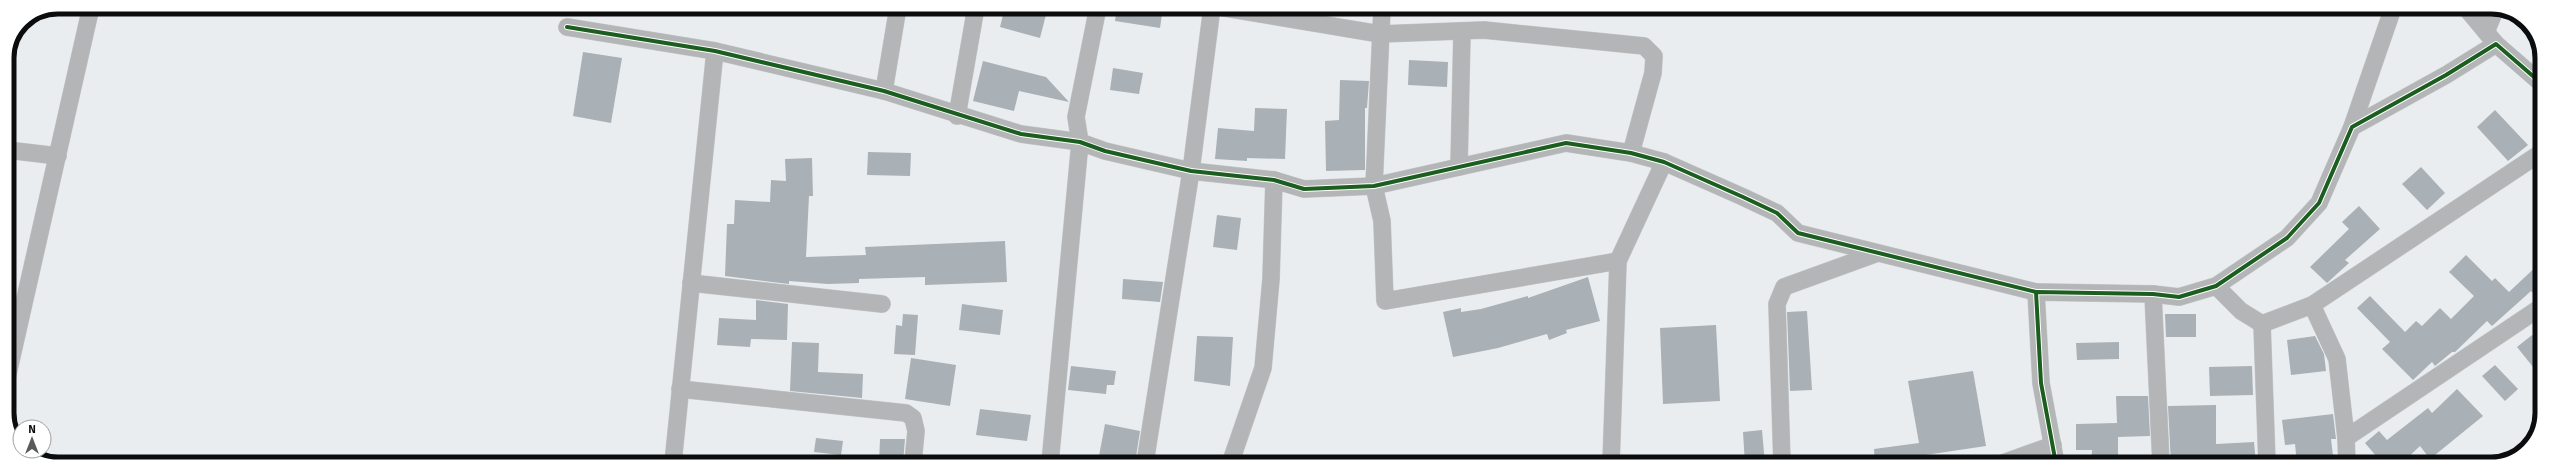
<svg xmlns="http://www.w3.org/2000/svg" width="2549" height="471" font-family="Signika,sans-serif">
<rect width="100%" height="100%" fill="#eaedf0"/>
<g fill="#a9b0b6">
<polygon points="1005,7 1048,7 1040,38 1000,27"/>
<polygon points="1117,7 1163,7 1160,28 1115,21"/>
<polygon points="583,52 622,58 611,123 573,116"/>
<polygon points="1409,60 1448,62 1447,87 1408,85"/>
<polygon points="983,61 1046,77 1069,102 1019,91 1014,111 973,101"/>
<polygon points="1113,68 1143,73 1139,94 1110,90"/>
<polygon points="1340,80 1369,81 1367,108 1365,108 1365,170 1326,171 1325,121 1339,120"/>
<polygon points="1255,108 1287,109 1285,159 1247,158 1247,161 1215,159 1218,128 1254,131"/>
<polygon points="2495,110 2528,145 2508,161 2477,127"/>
<polygon points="868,152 911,153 910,176 867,175"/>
<polygon points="812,158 813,196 809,196 806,257 866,255 865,247 1005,241 1007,282 925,285 925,277 859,279 859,283 828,284 789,281 789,284 725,276 727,224 734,224 735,200 770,202 771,180 786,181 785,159"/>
<polygon points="2421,167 2445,193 2427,210 2402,184"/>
<polygon points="2359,206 2380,229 2345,260 2349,263 2327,283 2310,267 2349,229 2342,222"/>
<polygon points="1217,215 1241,218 1237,250 1213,247"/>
<polygon points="2466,255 2492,281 2495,278 2509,292 2541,262 2541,297 2538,298 2531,291 2492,326 2487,321 2455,352 2452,352 2435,366 2432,362 2413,380 2382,349 2390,342 2357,308 2370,296 2405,332 2416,321 2422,326 2440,308 2451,319 2474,296 2449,272"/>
<polygon points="1588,277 1600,321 1566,330 1567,333 1549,340 1547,334 1498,348 1453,357 1443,312 1461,308 1461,312 1481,309 1528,296 1528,298"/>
<polygon points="1123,279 1163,282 1160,302 1122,299"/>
<polygon points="756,300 788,304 787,340 751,339 750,347 717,345 719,318 756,320"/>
<polygon points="962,304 1003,310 1000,335 959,330"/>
<polygon points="1807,311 1812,390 1790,391 1787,312"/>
<polygon points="903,314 918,315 915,355 894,354 896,325 902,326"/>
<polygon points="2165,314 2196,314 2196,337 2166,337"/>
<polygon points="1716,325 1720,401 1663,404 1660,328"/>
<polygon points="2532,335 2541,346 2541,377 2517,347"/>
<polygon points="1197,336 1233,337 1230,386 1194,381"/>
<polygon points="2315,336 2324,354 2326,371 2291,375 2287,340"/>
<polygon points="792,342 819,343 818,372 863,374 862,398 790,391"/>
<polygon points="2119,342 2119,359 2077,360 2076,343"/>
<polygon points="911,358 956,365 950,406 905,399"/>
<polygon points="2495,365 2518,389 2505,401 2482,376"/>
<polygon points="1071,366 1116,371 1114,385 1107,385 1106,394 1068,390"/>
<polygon points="2252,366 2253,395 2210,396 2209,367"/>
<polygon points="1973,371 1986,446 1912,457 1913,464 1875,464 1874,449 1919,443 1908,381"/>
<polygon points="2457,389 2483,416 2430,459 2420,446 2401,464 2383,464 2365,443 2379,431 2387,440 2428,408 2432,413"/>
<polygon points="2116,396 2148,396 2150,436 2118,437 2118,464 2091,464 2092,450 2076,450 2076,424 2117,423"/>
<polygon points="2216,405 2216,444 2254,442 2256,464 2171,464 2168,406"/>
<polygon points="980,409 1031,415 1027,441 976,435"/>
<polygon points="2333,414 2336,439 2331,439 2334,464 2297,464 2295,444 2285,445 2282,420"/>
<polygon points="1105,424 1140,431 1135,463 1099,456"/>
<polygon points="1762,430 1765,464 1745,464 1743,432"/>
<polygon points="816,438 843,441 841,455 814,452"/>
<polygon points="880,439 905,439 903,463 879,463"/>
</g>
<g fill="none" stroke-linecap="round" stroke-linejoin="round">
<defs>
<g id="street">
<polyline points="1219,7 1380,34 1484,30 1644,46 1654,56 1653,73 1631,153"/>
<polyline points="1382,8 1374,186 1382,221 1385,301 1618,261"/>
<polyline points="2466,8 2496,44"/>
<polyline points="567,27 715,51 884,91 1021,134 1080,142 1105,151 1191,171 1274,180 1304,189 1374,186 1566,143 1631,153 1664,162 1743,197 1777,213 1798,233 2036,292"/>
<polyline points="2486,32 2496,8"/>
<polyline points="884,91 898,7"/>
<polyline points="957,116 976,7"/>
<polyline points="2352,127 2393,8"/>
<polyline points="7,150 58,156"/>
<polyline points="1459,167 1462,31"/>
<polyline points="691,283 882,304"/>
<polyline points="2216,286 2241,311 2262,324 2312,305"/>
<polyline points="2153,294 2161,464"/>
<polyline points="2541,307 2346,438 2337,359 2312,305 2542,152"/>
<polyline points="2262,324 2267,464"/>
<polyline points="7,378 91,7"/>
<polyline points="680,389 906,413 913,418 916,431 913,463"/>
<polyline points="2346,438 2347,464"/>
<polyline points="673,463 715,51"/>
<polyline points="1050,463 1080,142 1076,117 1098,7"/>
<polyline points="1145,463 1191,171 1212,7"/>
<polyline points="1230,464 1263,368 1271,279 1274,180"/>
<polyline points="1609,464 1628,464"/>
<polyline points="1611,464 1618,261 1664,162"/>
<polyline points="1782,464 1777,304 1784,287 1875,254"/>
<polyline points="2000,464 2053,445"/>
<polyline points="2056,464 2041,383 2036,292 2153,294 2179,297 2216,286 2287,238 2319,203 2352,127 2446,75 2496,44 2542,84"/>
</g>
</defs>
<use href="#street" stroke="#c7c9cb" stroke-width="18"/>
<use href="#street" stroke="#b4b5b6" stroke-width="17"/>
<defs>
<g id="cycleway">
<polyline points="567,27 715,51 884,91 1021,134 1080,142 1105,151 1191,171 1274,180 1304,189 1374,186 1566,143 1631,153 1664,162 1743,197 1777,213 1798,233 2036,292"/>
<polyline points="2056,464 2041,383 2036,292 2153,294 2179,297 2216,286 2287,238 2319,203 2352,127 2446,75 2496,44 2542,84"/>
</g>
</defs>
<use href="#cycleway" stroke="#fff" stroke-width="6"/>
<use href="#cycleway" stroke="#1b5e20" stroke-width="4"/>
</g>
<path d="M0 0H2549V471H0ZM58 14H2491A44 44 0 0 1 2535 58V413A44 44 0 0 1 2491 457H58A44 44 0 0 1 14 413V58A44 44 0 0 1 58 14Z" fill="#fff" fill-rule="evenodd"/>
<path fill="none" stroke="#0a0c0e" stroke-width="5" d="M58 14H2491A44 44 0 0 1 2535 58V413A44 44 0 0 1 2491 457H58A44 44 0 0 1 14 413V58A44 44 0 0 1 58 14Z"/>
<g transform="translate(32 439)"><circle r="19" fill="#ffffff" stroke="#9d9e9f"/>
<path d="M0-3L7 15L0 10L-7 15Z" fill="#585b5d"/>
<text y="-6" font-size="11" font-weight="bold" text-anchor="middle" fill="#0a0c0e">N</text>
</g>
</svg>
